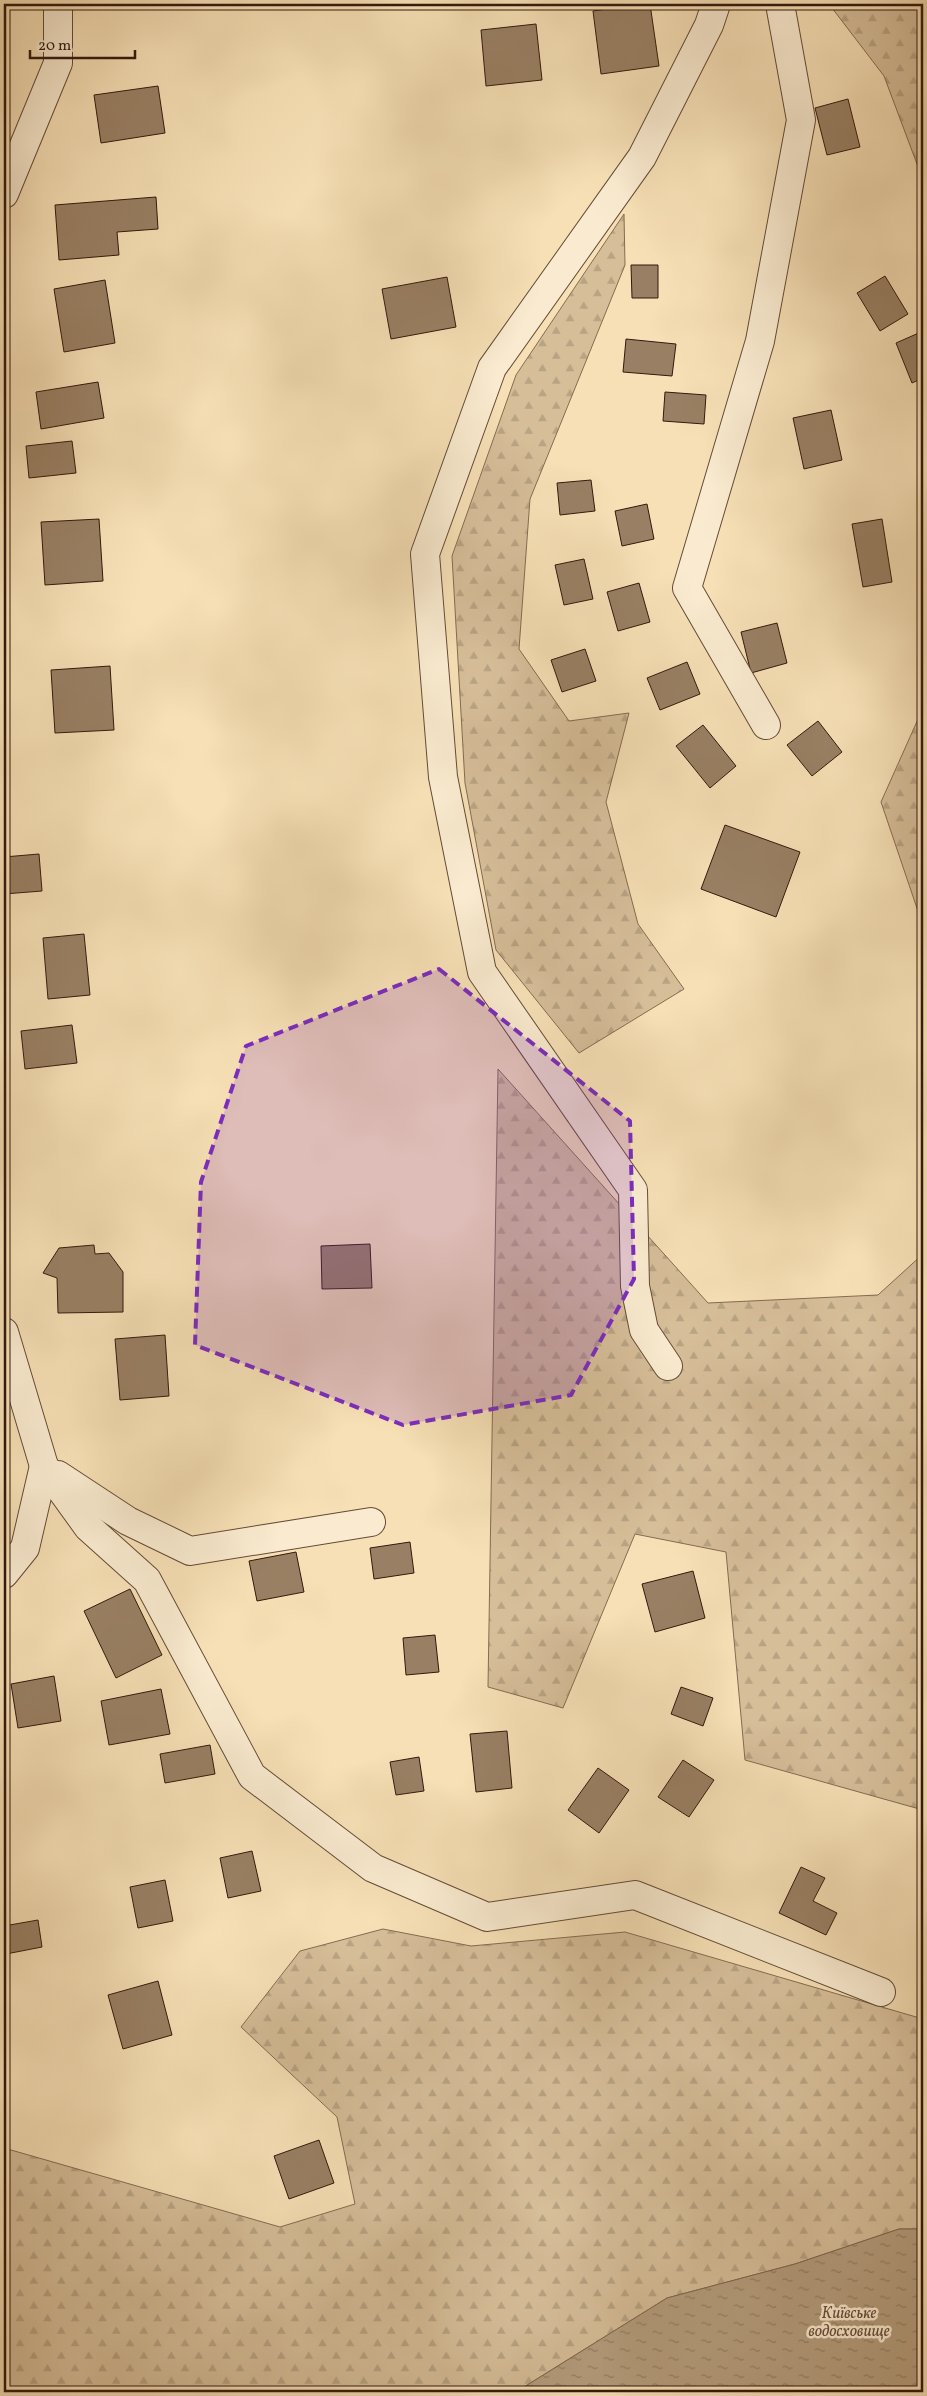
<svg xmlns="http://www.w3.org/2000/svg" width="927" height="2396" font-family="Vollkorn,serif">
<defs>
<pattern id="forest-firs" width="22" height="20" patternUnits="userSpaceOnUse" patternTransform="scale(1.25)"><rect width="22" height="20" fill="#d6be99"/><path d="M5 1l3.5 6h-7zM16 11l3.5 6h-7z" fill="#b8a383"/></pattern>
<pattern id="water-ripples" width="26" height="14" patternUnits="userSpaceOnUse" patternTransform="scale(1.25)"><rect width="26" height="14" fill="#b49c7c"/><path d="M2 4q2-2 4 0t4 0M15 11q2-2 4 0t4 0" fill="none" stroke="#937e64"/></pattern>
</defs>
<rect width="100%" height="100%" fill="#f7e0b6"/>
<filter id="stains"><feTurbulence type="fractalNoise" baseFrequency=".004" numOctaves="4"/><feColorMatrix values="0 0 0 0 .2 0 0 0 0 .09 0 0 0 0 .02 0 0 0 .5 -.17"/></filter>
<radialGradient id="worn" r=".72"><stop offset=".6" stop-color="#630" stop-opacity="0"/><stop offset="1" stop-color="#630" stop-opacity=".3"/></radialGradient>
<g fill="url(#forest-firs)" stroke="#846c52">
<polygon points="829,4 923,4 923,180 884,76"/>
<polygon points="624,214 625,265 530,499 519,649 569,721 629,713 606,802 638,924 684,989 579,1053 496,950 465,783 452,556 516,375"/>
<polygon points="923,708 923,926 881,802"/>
<polygon points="498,1069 708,1303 878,1295 923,1254 923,1810 745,1760 726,1552 635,1534 563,1708 488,1687"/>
<polygon points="383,1929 471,1946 625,1932 923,2019 923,2229 899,2229 795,2264 667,2298 516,2392 4,2392 4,2148 280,2227 355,2204 337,2117 241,2027 300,1951"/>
</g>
<polygon fill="url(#water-ripples)" stroke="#80684f" points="899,2229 923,2229 923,2392 516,2392 667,2298 795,2264"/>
<g fill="#998064" stroke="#33190c">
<polygon points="642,4 650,4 659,66 601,74 593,11"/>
<polygon points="536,24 542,80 486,86 481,30"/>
<polygon points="158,86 165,133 101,143 94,95"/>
<polygon points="848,99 860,147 827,155 815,108"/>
<polygon points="156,197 158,229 117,232 119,255 59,260 55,205"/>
<polygon points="631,265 658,265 658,298 632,298"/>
<polygon points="885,276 908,314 880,331 857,293"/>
<polygon points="447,277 456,327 391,339 382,289"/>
<polygon points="105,280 115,343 64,352 54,289"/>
<polygon points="921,332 923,337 923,378 912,383 896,343"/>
<polygon points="626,339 676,344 672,376 623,372"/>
<polygon points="98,382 104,418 41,429 36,392"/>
<polygon points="665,392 706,395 704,424 663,421"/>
<polygon points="831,410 842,460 804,469 793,418"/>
<polygon points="72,441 76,473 29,478 26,446"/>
<polygon points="591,480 595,511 560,515 557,483"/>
<polygon points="647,504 654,539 622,546 615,511"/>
<polygon points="99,519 103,581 45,585 41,522"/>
<polygon points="882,519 892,582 863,587 852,524"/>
<polygon points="584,559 593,599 564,605 555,565"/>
<polygon points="639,583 650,622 618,631 607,592"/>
<polygon points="777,623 787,663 751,673 741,632"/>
<polygon points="585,649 596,681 562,692 551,660"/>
<polygon points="687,662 700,694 660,710 647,678"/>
<polygon points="110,666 114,730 55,733 51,670"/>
<polygon points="818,721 842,752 812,776 787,745"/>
<polygon points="703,725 736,766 710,788 676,746"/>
<polygon points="725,825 800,852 776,917 701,889"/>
<polygon points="39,854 42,891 4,894 4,857"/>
<polygon points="84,934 90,995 48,999 43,938"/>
<polygon points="72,1025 77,1063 25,1069 21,1031"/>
<polygon points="370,1244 372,1288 322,1289 321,1246"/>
<polygon points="94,1245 95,1254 109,1253 123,1272 123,1312 58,1313 57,1278 43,1273 59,1248"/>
<polygon points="165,1335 169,1396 120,1400 115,1339"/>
<polygon points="410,1542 414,1573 374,1579 370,1548"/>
<polygon points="296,1552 304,1592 257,1601 249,1561"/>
<polygon points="693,1571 705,1618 655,1632 642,1584"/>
<polygon points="130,1589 162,1655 116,1678 84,1611"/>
<polygon points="435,1635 439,1672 406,1675 403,1638"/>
<polygon points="54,1676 61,1721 18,1728 11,1684"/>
<polygon points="681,1687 713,1698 703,1726 671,1714"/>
<polygon points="161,1689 170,1734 109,1745 101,1701"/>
<polygon points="507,1731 512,1788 476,1792 470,1734"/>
<polygon points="210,1745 215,1774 165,1783 160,1754"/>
<polygon points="419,1757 424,1791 396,1795 390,1762"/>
<polygon points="683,1760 714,1780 689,1817 658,1797"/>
<polygon points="598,1768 629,1790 599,1833 568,1810"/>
<polygon points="252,1851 261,1891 228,1898 220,1858"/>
<polygon points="801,1867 825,1878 813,1901 837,1913 826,1935 779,1913"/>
<polygon points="165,1880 173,1921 138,1928 130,1887"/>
<polygon points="38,1920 42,1947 6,1954 4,1926"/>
<polygon points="158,1981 172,2035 123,2049 108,1995"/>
<polygon points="319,2140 334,2183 289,2199 274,2156"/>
</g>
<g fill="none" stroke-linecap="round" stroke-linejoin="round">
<defs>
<g id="minor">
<polyline points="4,194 58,63 58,4"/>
<polyline points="766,725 687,588 760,341 801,120 780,4"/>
<polyline points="4,1332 44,1466 88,1527 147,1580 252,1776 373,1868 487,1917 635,1895 881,1992"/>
<polyline points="668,1366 644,1330 635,1286 633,1190 482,972 443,777 425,554 492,368 642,157 709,25 716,4"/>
<polyline points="58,1475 128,1521 190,1551 371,1522"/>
<polyline points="4,1574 25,1548 44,1466"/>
</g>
</defs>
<use href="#minor" stroke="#644b36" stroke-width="30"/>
<use href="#minor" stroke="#faebd0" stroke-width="28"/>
</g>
<path fill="#7b2cbf" fill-opacity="0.2" stroke="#7b2cbf" stroke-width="4" stroke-dasharray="10 6" stroke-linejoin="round" d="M439 969 630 1121 634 1279 571 1395 403 1425 195 1345 201 1182 246 1046Z"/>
<g text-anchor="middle" stroke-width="5" stroke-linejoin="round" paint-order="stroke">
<g font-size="16" font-style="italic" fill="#674d39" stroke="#faebd0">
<text x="849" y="2318">Київське<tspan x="849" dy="18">водосховище</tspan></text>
</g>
</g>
<rect width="927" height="2396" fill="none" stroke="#f7e0b6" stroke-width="20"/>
<rect x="5" y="5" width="917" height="2386" fill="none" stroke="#33190c" stroke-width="2.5"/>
<rect x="10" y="10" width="907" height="2376" fill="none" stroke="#33190c"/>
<path d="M30 50v8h105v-8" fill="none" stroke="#33190c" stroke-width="2.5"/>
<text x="38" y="50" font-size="15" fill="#33190c" stroke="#faebd0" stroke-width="4" paint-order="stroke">20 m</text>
<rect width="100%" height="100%" filter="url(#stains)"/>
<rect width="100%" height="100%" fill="url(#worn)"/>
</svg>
